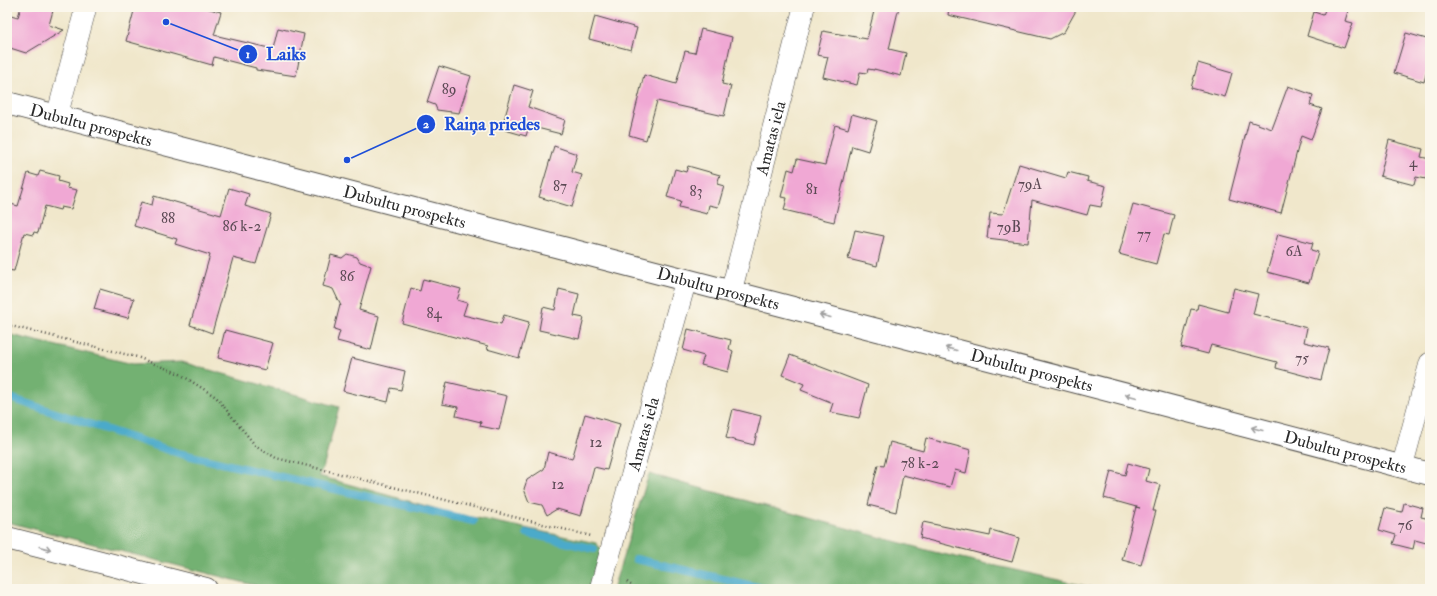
<svg xmlns="http://www.w3.org/2000/svg" width="1437" height="596" font-family="'IM FELL Double Pica',serif">
<rect width="100%" height="100%" fill="#fbf7ec"/>
<filter id="ink" filterUnits="userSpaceOnUse"><feTurbulence type="fractalNoise" baseFrequency=".025" numOctaves="2"/><feDisplacementMap in="SourceGraphic" scale="8" xChannelSelector="R" yChannelSelector="G"/><feConvolveMatrix kernelMatrix="1 2 1 2 8 2 1 2 1" color-interpolation-filters="sRGB"/></filter>
<filter id="wash" filterUnits="userSpaceOnUse"><feTurbulence type="fractalNoise" baseFrequency=".012" numOctaves="4" result="noise"/><feDisplacementMap in="SourceGraphic" scale="16" xChannelSelector="R" yChannelSelector="G"/><feGaussianBlur stdDeviation="0.9" result="paint"/><feColorMatrix in="noise" values="0 0 0 0 0 0 0 0 0 0 0 0 0 0 0 0 0 1.4 0 .05"/><feComposite in="paint" operator="in"/></filter>
<g filter="url(#wash)">
<rect width="100%" height="100%" fill="#f0e7cb"/>
<g fill="#73b172" stroke="#4f6e4e">
<polygon points="7,334 133,364 182,362 339,407 324,464 319,476 448,512 596,543 602,550 590,589 269,589 7,522"/>
<polygon points="649,474 934,552 1099,589 613,589"/>
</g>
<g fill="none" stroke-linecap="round" stroke-linejoin="round">
<g stroke="#4caaca" stroke-width="8">
<polyline points="7,397 178,453 473,521"/>
<polyline points="527,533 594,549"/>
<polyline points="636,559 766,589"/>
</g>
</g>
<g id="blocks">
<g fill="#f0a8d4">
<polygon points="21,7 54,7 49,25 64,30 26,53 7,47 7,14 18,17"/>
<polygon points="135,7 202,7 221,12 214,35 273,49 278,28 304,34 296,76 256,70 256,68 214,57 212,65 126,41"/>
<polygon points="875,7 899,7 889,49 906,53 901,76 874,69 874,70 868,69 867,73 860,72 857,85 823,77 828,57 817,55 823,31 867,39"/>
<polygon points="949,7 1078,7 1064,32 1050,39 948,15"/>
<polygon points="1326,7 1334,7 1348,11 1345,21 1353,23 1344,48 1307,36 1314,12 1323,15"/>
<polygon points="595,16 637,28 631,50 589,39"/>
<polygon points="701,29 732,37 722,84 731,86 724,116 657,101 646,140 629,135 644,75 676,84 685,51 695,53"/>
<polygon points="1406,33 1430,40 1430,72 1427,71 1424,82 1394,73"/>
<polygon points="1198,63 1232,73 1225,97 1191,88"/>
<polygon points="439,66 471,76 459,113 437,110 435,105 427,102"/>
<polygon points="514,85 533,91 528,107 565,120 561,134 529,126 526,136 505,130 508,121 504,120"/>
<polygon points="1288,86 1313,95 1310,105 1322,109 1311,140 1301,136 1281,213 1229,199 1249,121 1272,129"/>
<polygon points="852,114 877,121 868,151 852,146 834,222 784,210 787,198 781,197 788,169 794,171 797,159 825,165 835,125 848,129"/>
<polygon points="1389,140 1423,149 1421,157 1430,159 1426,179 1416,177 1414,185 1380,176"/>
<polygon points="554,146 577,154 572,172 582,175 572,207 539,197"/>
<polygon points="1019,164 1066,178 1068,172 1088,177 1087,181 1106,186 1101,207 1090,205 1087,215 1032,200 1028,243 987,238 990,213 1003,214"/>
<polygon points="688,166 720,175 717,184 724,186 718,207 709,205 707,214 679,207 681,201 667,197 675,169 686,172"/>
<polygon points="40,171 59,176 58,181 68,184 67,188 77,190 71,209 61,207 60,210 45,206 38,233 34,232 33,235 24,233 14,271 7,270 7,203 18,206 28,173 38,176"/>
<polygon points="229,188 249,194 245,206 271,214 256,264 233,258 212,333 190,325 210,255 175,244 177,239 134,226 141,202 152,205 154,196 221,215"/>
<polygon points="1133,204 1174,215 1169,235 1164,234 1156,264 1119,254"/>
<polygon points="855,230 884,236 877,266 848,259"/>
<polygon points="1278,234 1313,243 1311,250 1318,252 1309,283 1267,272"/>
<polygon points="347,254 357,257 360,262 371,266 359,310 379,316 371,350 337,341 340,331 334,329 340,305 341,306 333,289 323,286 331,255 342,258"/>
<polygon points="423,279 461,289 457,300 467,303 463,315 501,324 504,315 529,322 519,358 487,349 488,346 402,323 411,288 420,291"/>
<polygon points="1234,288 1258,294 1253,314 1307,328 1304,342 1329,348 1321,380 1276,368 1277,362 1211,345 1208,354 1181,347 1191,309 1197,310 1198,304 1228,312"/>
<polygon points="100,289 134,299 128,318 94,309"/>
<polygon points="559,289 579,294 574,316 584,318 579,339 539,330 543,307 555,310"/>
<polygon points="688,329 731,340 729,349 733,351 728,372 701,365 704,356 683,350"/>
<polygon points="225,330 273,343 265,370 218,358"/>
<polygon points="790,355 868,385 859,418 830,412 833,403 801,390 804,384 782,375"/>
<polygon points="352,358 405,371 401,390 391,388 388,402 343,391"/>
<polygon points="447,382 507,396 499,430 480,426 481,422 456,416 458,407 442,404"/>
<polygon points="733,409 761,416 754,445 726,438"/>
<polygon points="585,414 620,424 607,470 594,467 581,516 557,509 547,515 542,505 529,502 524,489 527,480 544,469 548,452 572,459"/>
<polygon points="926,438 971,450 966,473 955,470 950,487 903,475 896,512 868,505 878,465 884,466 890,442 923,451"/>
<polygon points="1128,463 1149,469 1146,481 1160,485 1153,511 1156,511 1141,565 1122,560 1136,507 1140,508 1104,498 1111,471 1125,475"/>
<polygon points="1404,503 1423,508 1421,517 1430,519 1430,544 1415,540 1413,549 1393,544 1396,535 1379,530 1385,508 1402,512"/>
<polygon points="923,522 990,536 991,530 1019,538 1012,562 920,538"/>
</g>
</g>
</g>
<g filter="url(#ink)">
<use href="#blocks" fill-opacity="0" stroke="#494743" stroke-width="1"/>
<g fill="none" stroke-linecap="round" stroke-linejoin="round">
<defs>
<g id="street">
<polyline points="57,116 86,7"/>
<path id="s1" d="M731 292 804 7"/>
<polyline points="1402,467 1430,363"/>
<path id="s2" d="M600 589 686 280"/>
</g>
<g id="primary">
<path id="s3" d="M7 103 1430 474"/>
<polyline points="7,538 206,589"/>
</g>
</defs>
<use href="#street" stroke="#494743" stroke-width="22"/>
<use href="#primary" stroke="#494743" stroke-width="24"/>
<g stroke="#494743" stroke-width="2.5" stroke-dasharray="1 3" stroke-linecap="butt">
<polyline points="7,325 137,357 180,374 216,397 255,445 276,458 591,536"/>
<polyline points="627,582 636,589"/>
</g>
<use href="#street" stroke="#fff" stroke-width="21"/>
<use href="#primary" stroke="#fff" stroke-width="22"/>
</g>
<defs><path id="oneway-shaft" d="M-6 0H5M1.5-3L5.5 0L1.5 3" fill="none" stroke-width="1.6" stroke-linecap="round" stroke-linejoin="round"/></defs>
<g stroke="#a0a0a0">
<use href="#oneway-shaft" transform="translate(825 316) rotate(-165)"/>
<use href="#oneway-shaft" transform="translate(951 349) rotate(-165)"/>
<use href="#oneway-shaft" transform="translate(1131 396) rotate(-165)"/>
<use href="#oneway-shaft" transform="translate(1257 429) rotate(-165)"/>
<use href="#oneway-shaft" transform="translate(45 548) rotate(14)"/>
</g>
</g>
<g text-anchor="middle" stroke-width="3.5" stroke-linejoin="round" paint-order="stroke">
<g font-size="15" fill="#5c4a55">
<text x="449" y="94">89</text>
<text x="1413" y="167">4</text>
<text x="1030" y="189">79A</text>
<text x="560" y="191">87</text>
<text x="812" y="194">81</text>
<text x="696" y="196">83</text>
<text x="168" y="223">88</text>
<text x="242" y="231">86 k-2</text>
<text x="1009" y="232">79B</text>
<text x="1144" y="239">77</text>
<text x="1294" y="256">6A</text>
<text x="347" y="281">86</text>
<text x="434" y="318">84</text>
<text x="1302" y="363">75</text>
<text x="596" y="447">12</text>
<text x="920" y="468">78 k-2</text>
<text x="558" y="489">12</text>
<text x="1405" y="530">76</text>
</g>
<g font-size="17" fill="#2b2b2b" stroke="#fbf7ec">
<text dy="6" stroke="none"><textPath href="#s3" startOffset="87">Dubultu prospekts</textPath></text>
<text dy="6" stroke="none"><textPath href="#s1" startOffset="159">Amatas iela</textPath></text>
<text dy="6" stroke="none"><textPath href="#s3" startOffset="411">Dubultu prospekts</textPath></text>
<text dy="6" stroke="none"><textPath href="#s3" startOffset="735">Dubultu prospekts</textPath></text>
<text dy="6" stroke="none"><textPath href="#s3" startOffset="1059">Dubultu prospekts</textPath></text>
<text dy="6" stroke="none"><textPath href="#s2" startOffset="161">Amatas iela</textPath></text>
<text dy="6" stroke="none"><textPath href="#s3" startOffset="1383">Dubultu prospekts</textPath></text>
</g>
</g>
<path fill="none" stroke="#1d4ed8" stroke-width="1.5" d="M166 22L248 54M347 160L426 124"/>
<g fill="#1d4ed8" stroke="#fbf7ec" stroke-width="1.5">
<circle cx="166" cy="22" r="4"/>
<circle cx="347" cy="160" r="4"/>
<circle cx="248" cy="54" r="10"/>
<circle cx="426" cy="124" r="10"/>
</g>
<g font-size="12" text-anchor="middle" font-weight="bold" fill="#fff">
<text x="248" y="58">1</text>
<text x="426" y="128">2</text>
</g>
<g font-size="18" text-anchor="middle" font-weight="bold" fill="#1d4ed8" stroke="#fbf7ec" stroke-width="3.5" stroke-linejoin="round" paint-order="stroke">
<text x="286" y="60">Laiks</text>
<text x="492" y="130">Raiņa priedes</text>
</g>
<rect width="1437" height="596" fill="none" stroke="#fbf7ec" stroke-width="24"/>
</svg>
